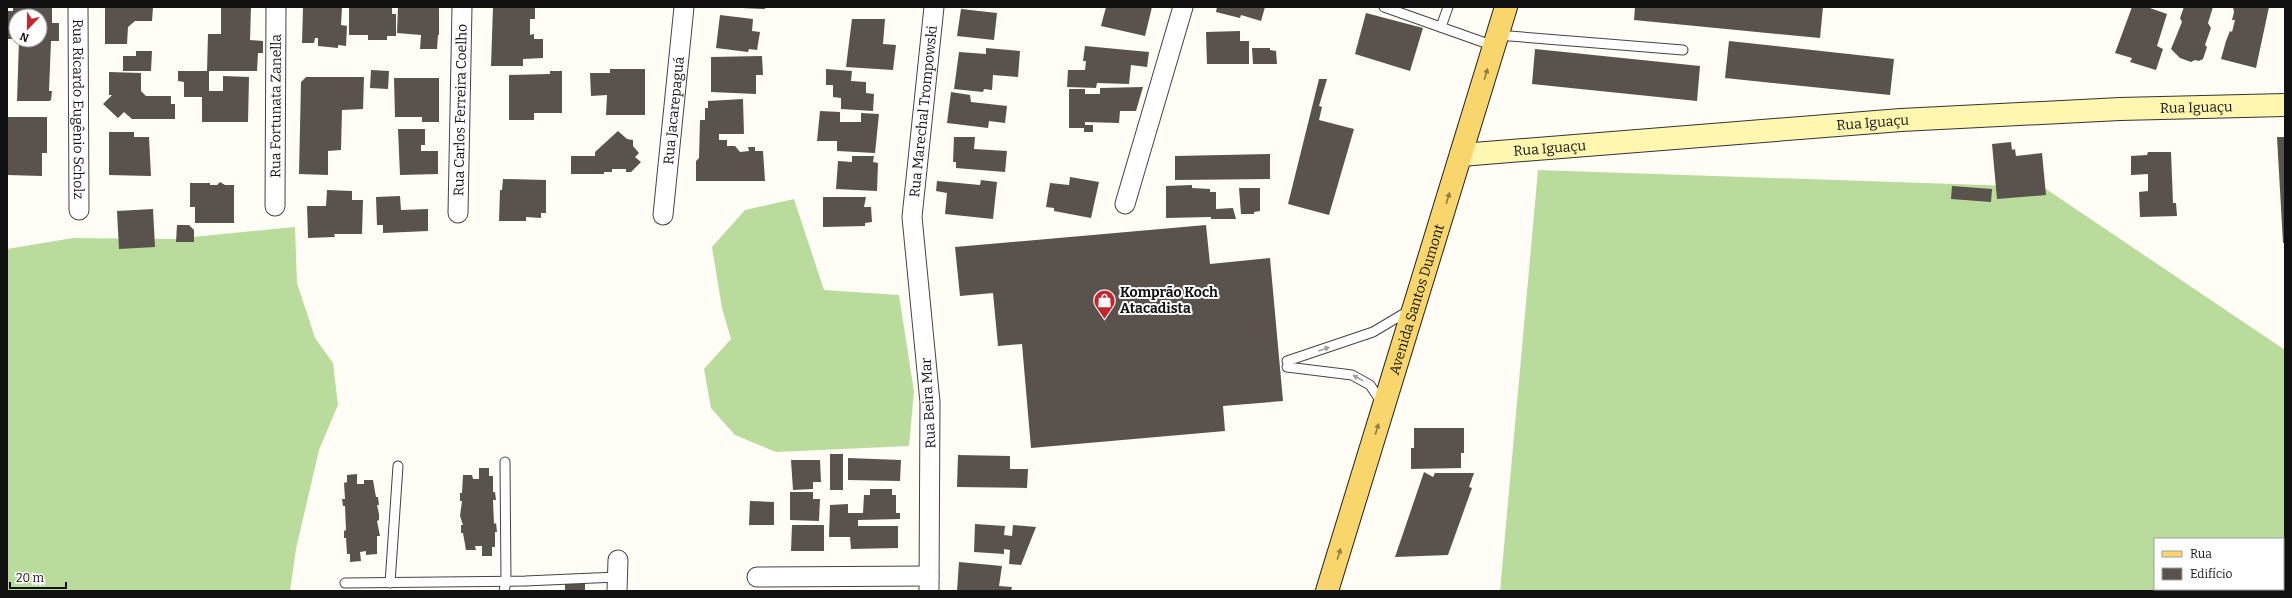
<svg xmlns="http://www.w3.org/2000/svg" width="2292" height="598" font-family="Bitter,serif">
<rect width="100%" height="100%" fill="#fffdf5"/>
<g fill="#b9dc9c" fill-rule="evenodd">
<path d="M1538 170 2043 187 2285 350V591H1500ZM2155 539H2283V589H2155Z"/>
<polygon points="794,199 824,290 899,295 914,392 909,446 776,452 735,435 711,408 704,369 731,339 722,308 712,247 745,210"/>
<polygon points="295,227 297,283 315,338 333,363 338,405 319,450 296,549 290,591 7,591 7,249 73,238 172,239"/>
</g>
<g fill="#5a524d">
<polygon points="13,7 52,7 52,23 59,23 59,41 51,41 49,91 52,91 51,100 49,101 17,101 19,40 40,40 40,16 16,16 16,39 7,39 7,11 13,11"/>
<polygon points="105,7 153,7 152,21 135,21 128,27 127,44 105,44"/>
<polygon points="221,7 251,7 250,40 263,41 263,53 258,53 257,71 209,71 209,91 223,91 223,76 249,77 248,122 202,122 202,97 184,97 184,82 178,81 178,71 207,71 208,34 221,34"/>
<polygon points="303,7 342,7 341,25 347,26 346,46 338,45 338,48 318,46 318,38 315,38 314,43 302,43"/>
<polygon points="349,7 392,7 392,14 396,14 396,36 387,36 387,40 368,40 368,35 349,35"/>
<polygon points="398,7 439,7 439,35 438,35 437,49 420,49 421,35 397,33"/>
<polygon points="493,7 535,7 535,19 530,19 530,35 534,34 534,39 543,39 543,58 523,59 523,66 491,66"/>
<polygon points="742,7 765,7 765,9 742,8"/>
<polygon points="1106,7 1152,7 1145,36 1101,26"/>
<polygon points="1217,7 1265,7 1261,21 1241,15 1240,18 1216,12"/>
<polygon points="1635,7 1823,7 1820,38 1634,20"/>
<polygon points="2132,7 2147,7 2167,14 2157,46 2163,49 2156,70 2130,62 2132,58 2115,53"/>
<polygon points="2184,7 2213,7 2208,23 2211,28 2205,45 2207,47 2203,59 2199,61 2195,60 2191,62 2180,58 2171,49 2182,22 2180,18"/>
<polygon points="2233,7 2269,7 2256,68 2221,59 2226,41 2230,31 2232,32 2235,20 2232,20 2234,12"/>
<polygon points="961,9 997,13 994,40 957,36"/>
<polygon points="1366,13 1423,28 1410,71 1355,54"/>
<polygon points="720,15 753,19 752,31 760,32 757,50 749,49 748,52 716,48"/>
<polygon points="852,19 885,19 883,44 896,45 893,70 846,67"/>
<polygon points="1240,31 1240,41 1249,41 1249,64 1207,64 1206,32"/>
<polygon points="1729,41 1894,59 1890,95 1725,78"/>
<polygon points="1085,46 1149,52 1147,67 1131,65 1129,84 1097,83 1096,88 1067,87 1068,70 1085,70 1086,61 1083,61"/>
<polygon points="986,48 1020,51 1018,77 993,75 992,90 984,89 983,92 954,89 959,52 986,54"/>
<polygon points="1252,48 1270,48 1270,50 1276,51 1277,64 1253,64"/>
<polygon points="1535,49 1700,66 1697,101 1532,84"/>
<polygon points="136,51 152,51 151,71 123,71 123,56 136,56"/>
<polygon points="762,56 763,75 756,75 756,94 711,92 711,57"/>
<polygon points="610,69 645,69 645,115 606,115 607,95 591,96 590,73 610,73"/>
<polygon points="826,69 852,71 851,81 866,82 866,93 874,94 873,111 841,109 841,98 833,97 833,85 826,85"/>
<polygon points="371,70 389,71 388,89 370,88"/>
<polygon points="550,71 562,71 562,113 534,113 534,120 509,120 509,75 550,74"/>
<polygon points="109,72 141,73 141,91 146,96 171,96 171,104 175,104 175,119 132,119 124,112 118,118 103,104 112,95 109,95"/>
<polygon points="306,77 364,77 363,109 342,110 341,150 328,151 328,175 299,174 301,82"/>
<polygon points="394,78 439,78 439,122 422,122 422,117 395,117"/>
<polygon points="1319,79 1327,79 1319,106 1322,107 1319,120 1354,129 1329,215 1288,204"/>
<polygon points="1143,87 1136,111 1120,111 1119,123 1085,122 1085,125 1093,125 1093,132 1084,132 1084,128 1069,128 1069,89 1085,89 1085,94 1100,94 1100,88"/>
<polygon points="951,92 970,95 971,102 1007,106 1005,123 989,121 988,128 947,123"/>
<polygon points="743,99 744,134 719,134 719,140 727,140 727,146 735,146 740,152 749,151 748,147 755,147 755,151 763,151 765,181 696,181 696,161 699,158 700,120 705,120 705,108 708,108 708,101"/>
<polygon points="820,111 840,112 840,122 861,122 861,113 879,114 875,153 837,151 837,141 817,141"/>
<polygon points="7,117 47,117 47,153 42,153 42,176 7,175"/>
<polygon points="398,129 425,129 425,145 421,145 421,151 438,151 438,174 400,175"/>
<polygon points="618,131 627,139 633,140 633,146 639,153 635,157 641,162 631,172 626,172 626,169 612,169 612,172 604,172 604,174 571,174 571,156 595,156 595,152"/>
<polygon points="109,132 134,132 134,137 149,137 151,176 109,175"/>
<polygon points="954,137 975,137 974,149 1007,151 1005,172 956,168 956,162 953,162"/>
<polygon points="2277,137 2285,137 2285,243 2283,243"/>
<polygon points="2011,142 2012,150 2015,149 2016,156 2042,153 2046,195 1997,199 1992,144"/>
<polygon points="2148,152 2171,152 2173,203 2176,203 2177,216 2140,217 2139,192 2148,191 2148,174 2131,175 2131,156 2147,155"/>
<polygon points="1270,154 1270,179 1175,180 1175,156"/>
<polygon points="852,156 874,156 873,162 878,163 877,191 836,189 838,161 852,162"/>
<polygon points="1070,177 1099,182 1091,218 1054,211 1054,208 1046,207 1050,183 1069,185"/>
<polygon points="503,179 546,180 546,213 541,213 541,218 526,217 526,221 499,221 500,190 502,190"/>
<polygon points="981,180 997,182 993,219 945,214 947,193 936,191 937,181 980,185"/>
<polygon points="220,182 225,185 234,185 234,223 195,223 195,207 190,207 190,183 210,183 210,185 217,185"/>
<polygon points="1192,185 1192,188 1210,189 1210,192 1216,192 1216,209 1233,208 1236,219 1211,219 1211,217 1166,218 1166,186"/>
<polygon points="1952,186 1992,189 1991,202 1951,199"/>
<polygon points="1239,188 1260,188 1260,211 1254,212 1254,214 1241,214"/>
<polygon points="327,190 352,191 352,200 363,200 362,234 334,234 335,237 308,238 307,206 326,206"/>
<polygon points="400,196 401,210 428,209 428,231 383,233 383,225 377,225 376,197"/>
<polygon points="823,197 866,197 864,207 871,207 872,222 865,223 865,226 823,227"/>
<polygon points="153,209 155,247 119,249 117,211"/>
<polygon points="177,225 189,225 194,230 194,242 176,242"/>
<polygon points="1206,225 1210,264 1270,258 1283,401 1223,406 1225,431 1031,448 1022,344 998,346 993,293 960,296 955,247"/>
<polygon points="1414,428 1464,428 1464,453 1461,453 1461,468 1411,469 1411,448 1414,448"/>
<rect x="830" y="454" width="13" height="36"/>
<polygon points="958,455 1010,456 1010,469 1028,469 1027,488 957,487"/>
<polygon points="848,458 901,460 900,481 848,480"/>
<polygon points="791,460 820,460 821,482 813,482 813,489 793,490"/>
<polygon points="479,468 489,468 489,476 493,476 493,492 495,492 496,500 493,500 494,524 496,523 497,532 495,532 495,547 492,547 492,556 482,556 482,546 475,546 476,550 466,550 463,533 461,533 461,525 463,525 460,516 462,501 460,501 460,493 462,493 463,475 472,475 473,479 479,479"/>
<polygon points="1424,472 1433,477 1435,473 1474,473 1469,487 1472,488 1448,555 1395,557"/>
<polygon points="357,474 357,484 364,484 364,480 373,480 376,497 378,497 379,505 377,505 379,514 379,520 377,521 380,536 377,536 377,554 366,555 366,551 360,552 361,561 350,562 350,554 347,554 346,538 344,538 344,531 346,530 345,506 343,506 342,499 345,499 344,483 347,482 347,475"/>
<polygon points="870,489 892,489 892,495 896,495 896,513 900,513 900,519 858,520 858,526 898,526 898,548 851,549 850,537 829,537 830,505 848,504 848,513 863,513 864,495 870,495"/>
<polygon points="790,492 813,492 813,499 820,499 819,521 790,520"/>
<polygon points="750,501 774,502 774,525 749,525"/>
<polygon points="975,524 1005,526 1004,535 1012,536 1013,525 1036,527 1021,565 1009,564 1010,550 1004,549 1004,554 974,552"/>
<polygon points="792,525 824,525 824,551 791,551"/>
<polygon points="959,562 1002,566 999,586 1012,587 1011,591 957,591"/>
<polygon points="565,582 585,583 585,591 565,591"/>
</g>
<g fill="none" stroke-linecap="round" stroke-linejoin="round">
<defs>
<g id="lane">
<polyline points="1384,7 1494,46"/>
<polyline points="1441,27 1448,7"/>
<polyline points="1497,35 1683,50"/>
<polyline points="1287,361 1373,332 1410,310"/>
<polyline points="1287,367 1352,375 1370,385 1382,403"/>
<polyline points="345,583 525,581 617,577"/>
<polyline points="390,583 398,466"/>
<polyline points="504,591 506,582 505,462"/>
</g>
<g id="street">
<path id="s1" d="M78 7 79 210"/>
<polyline points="1125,204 1183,7"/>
<path id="s2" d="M275 206 276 7"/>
<path id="s3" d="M458 213 462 7"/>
<path id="s4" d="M663 215 684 7"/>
<polyline points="757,577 929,576"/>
<polyline points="617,591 618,560"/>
<path id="s5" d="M929 591 930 402 912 217 934 7"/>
</g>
<g id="secondary">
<path id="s6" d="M1461 155 1901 120 2120 109 2285 105"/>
</g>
<g id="primary">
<path id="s7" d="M1327 591 1506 7"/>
</g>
</defs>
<use href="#lane" stroke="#444" stroke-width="11"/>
<use href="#street" stroke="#444" stroke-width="21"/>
<use href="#secondary" stroke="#333" stroke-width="24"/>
<use href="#primary" stroke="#222" stroke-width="24"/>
<use href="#lane" stroke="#fff" stroke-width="9"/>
<use href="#street" stroke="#fff" stroke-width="19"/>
<use href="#secondary" stroke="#fff6b0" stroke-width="22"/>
<use href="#primary" stroke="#f9d66b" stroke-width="22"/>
</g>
<defs><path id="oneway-solid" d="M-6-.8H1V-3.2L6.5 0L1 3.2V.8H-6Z"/></defs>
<g fill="#917d42">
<use href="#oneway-solid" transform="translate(1486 74) rotate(-73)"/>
<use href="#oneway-solid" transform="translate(1448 198) rotate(-73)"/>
<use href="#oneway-solid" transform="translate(1377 429) rotate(-73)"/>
<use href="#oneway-solid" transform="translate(1339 554) rotate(-73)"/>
</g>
<g fill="#a0a0a0">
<use href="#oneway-solid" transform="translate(1324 349) rotate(-19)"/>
<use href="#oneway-solid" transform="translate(1358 378) rotate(-151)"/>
</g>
<defs>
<symbol id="shop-pin" viewBox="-11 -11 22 30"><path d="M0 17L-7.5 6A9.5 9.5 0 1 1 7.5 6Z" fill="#c4262e" stroke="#fff"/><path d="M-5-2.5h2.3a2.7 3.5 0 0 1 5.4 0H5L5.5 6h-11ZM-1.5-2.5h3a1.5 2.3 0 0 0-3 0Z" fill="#fff"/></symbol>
</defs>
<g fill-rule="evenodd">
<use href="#shop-pin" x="1092" y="288" width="25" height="34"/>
</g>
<g text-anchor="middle" stroke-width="4" stroke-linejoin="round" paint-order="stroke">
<g font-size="14" fill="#111" stroke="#fff">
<text dy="5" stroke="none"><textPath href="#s2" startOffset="100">Rua Fortunata Zanella</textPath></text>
<text dy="5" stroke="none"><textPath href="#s6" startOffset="737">Rua Iguaçu</textPath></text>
<text dy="5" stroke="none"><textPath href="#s1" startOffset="102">Rua Ricardo Eugênio Scholz</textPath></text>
<text dy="5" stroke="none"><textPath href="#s3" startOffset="103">Rua Carlos Ferreira Coelho</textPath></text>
<text dy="5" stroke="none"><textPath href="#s4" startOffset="105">Rua Jacarepaguá</textPath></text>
<text dy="5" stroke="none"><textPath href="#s5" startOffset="481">Rua Marechal Trompowski</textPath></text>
<text dy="5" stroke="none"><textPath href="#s6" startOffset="413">Rua Iguaçu</textPath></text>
<text dy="5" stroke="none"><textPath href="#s6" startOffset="89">Rua Iguaçu</textPath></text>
<text dy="5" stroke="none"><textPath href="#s7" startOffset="305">Avenida Santos Dumont</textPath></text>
<text transform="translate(928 403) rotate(-93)" y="5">Rua Beira Mar</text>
</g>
<g font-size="14" font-weight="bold" fill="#111" stroke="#fff" text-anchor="start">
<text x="1120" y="297">Komprão Koch<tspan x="1120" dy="16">Atacadista</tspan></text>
</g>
</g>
<rect width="2292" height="598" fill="none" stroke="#111111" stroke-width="16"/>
<rect x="2154" y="538" width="130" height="52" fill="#ffffff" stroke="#a0a0a0"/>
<rect x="2162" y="551" width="20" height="6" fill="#f9d66b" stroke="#a0a0a0"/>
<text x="2190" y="558" font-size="12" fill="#111111">Rua</text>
<rect x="2162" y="568" width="20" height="12" fill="#5a524d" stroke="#a0a0a0"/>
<text x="2190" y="578" font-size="12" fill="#111111">Edifício</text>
<g transform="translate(28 28) rotate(202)"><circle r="19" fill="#ffffff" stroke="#a0a0a0"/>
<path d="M0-3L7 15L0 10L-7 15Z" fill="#c4262e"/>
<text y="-6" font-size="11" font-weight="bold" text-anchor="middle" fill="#111111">N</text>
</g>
<path d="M10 582v6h56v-6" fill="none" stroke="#111111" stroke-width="2"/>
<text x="16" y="582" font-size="12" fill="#111111" stroke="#ffffff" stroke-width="3" paint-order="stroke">20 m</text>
</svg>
